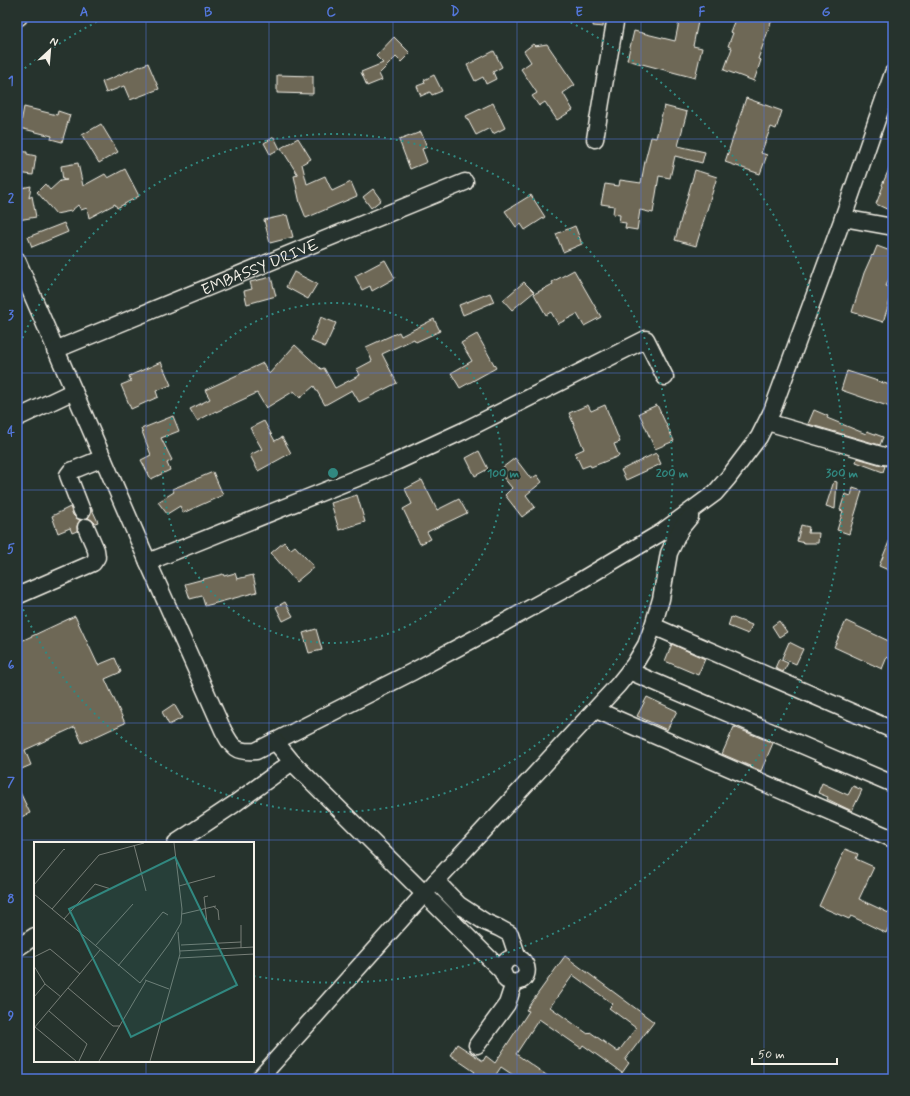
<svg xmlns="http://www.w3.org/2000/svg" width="910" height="1096" font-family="Mynerve,sans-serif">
<rect width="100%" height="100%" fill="#26332d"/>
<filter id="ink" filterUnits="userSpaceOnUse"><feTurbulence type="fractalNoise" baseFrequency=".025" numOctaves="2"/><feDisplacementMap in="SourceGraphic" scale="8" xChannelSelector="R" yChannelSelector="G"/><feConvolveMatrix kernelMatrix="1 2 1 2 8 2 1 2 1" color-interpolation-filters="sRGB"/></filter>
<g filter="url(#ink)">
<g fill="#6e6856" stroke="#f4f1e8" fill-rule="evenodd">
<polygon points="594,17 604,17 603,27 593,26"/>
<polygon points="680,17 699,17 693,46 702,48 695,78 627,60 634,31 675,41"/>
<polygon points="736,17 773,17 758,59 761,60 754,81 724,70 732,48 728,46 733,33 730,32"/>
<polygon points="394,37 410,53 401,62 396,57 379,74 382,80 367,86 361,72 383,63 376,56"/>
<polygon points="533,44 535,46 547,44 575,85 563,93 573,110 557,120 545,102 539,106 532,96 537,93 521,69 531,62 524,51"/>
<polygon points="494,51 502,67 493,72 496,79 486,84 483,77 475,81 467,65"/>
<polygon points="148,63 159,89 130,100 124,86 106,93 102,82"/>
<polygon points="277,75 313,76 313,94 277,93"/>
<polygon points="434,75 442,91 432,95 430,92 421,96 417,86 425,83 424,80"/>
<polygon points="746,98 782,111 776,129 771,127 761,153 767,155 760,174 725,162"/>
<polygon points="493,103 505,128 493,134 490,128 476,135 466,116"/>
<polygon points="664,106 687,112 678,146 705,152 702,163 675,156 670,178 659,176 653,213 640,210 637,230 625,228 626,223 619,222 620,215 613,214 614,206 601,204 605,184 619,186 620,180 641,183 645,161 651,137 656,138"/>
<polygon points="24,107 57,115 58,111 70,115 62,142 51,139 52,136 20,128"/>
<polygon points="101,124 118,152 99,163 82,135"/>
<polygon points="421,132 427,147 422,149 427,162 410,169 399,140"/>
<polygon points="274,137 280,149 270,154 264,143"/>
<polygon points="298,138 311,159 302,164 307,184 325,176 332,191 351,182 357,196 306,218 300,203 294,176 298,175 281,148"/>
<polygon points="17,151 27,152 27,154 36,156 33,175 17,173"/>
<polygon points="893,160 893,212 876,204 883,186 882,185"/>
<polygon points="78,163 83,186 105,174 108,178 125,169 139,196 117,208 115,204 89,218 87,208 81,210 78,205 71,211 56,214 37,192 45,184 50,190 60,181 67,180 63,180 61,166"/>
<polygon points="695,170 717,177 696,246 675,240"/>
<polygon points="31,186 29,198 32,196 36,217 18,220 17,189"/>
<polygon points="373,189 381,200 371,208 363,197"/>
<polygon points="531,195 545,217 525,230 521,224 516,227 505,211"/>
<polygon points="287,215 293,237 270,243 264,220"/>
<polygon points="64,223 68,232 32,247 28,237"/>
<polygon points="575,226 582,244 563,252 556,234"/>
<polygon points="877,246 893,252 893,270 886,286 893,288 893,291 883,322 852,312 864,273 872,255 873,256"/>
<polygon points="385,260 395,278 372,291 370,286 362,290 355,276"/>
<polygon points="574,270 601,317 584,326 577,314 558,324 551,312 546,315 534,294 553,284 552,282"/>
<polygon points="294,272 317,284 308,299 286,287"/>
<polygon points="271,277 276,296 247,304 244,291 252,289 250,282"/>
<polygon points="524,282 534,292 512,310 503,300"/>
<polygon points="490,293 494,302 463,315 459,305"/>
<polygon points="321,317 336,323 325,347 311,341"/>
<polygon points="434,319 440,331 416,342 414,339 382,354 397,383 359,402 352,390 325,405 314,386 300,398 294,391 266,408 257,393 216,412 216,411 197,421 190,409 210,399 205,390 263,363 269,374 295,345 321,369 324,368 335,388 360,375 357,369 372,361 366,347 399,332 401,336"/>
<polygon points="477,334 496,368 460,388 451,373 472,361 461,343"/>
<polygon points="161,362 171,385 156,391 158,397 131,409 121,385 131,381 129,376"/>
<polygon points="847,371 893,386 893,408 841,390"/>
<polygon points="588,405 591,411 605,405 620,442 614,444 619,456 591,467 590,465 582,468 575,453 584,449 569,413"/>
<polygon points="657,405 674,441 655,449 639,413"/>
<polygon points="814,410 828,416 827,418 866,434 867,431 883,437 880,445 808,424"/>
<polygon points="173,416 179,431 161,438 172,460 167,463 170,470 151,479 141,460 151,455 141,429"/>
<polygon points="264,421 275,441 282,437 291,453 258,471 250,455 262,449 250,428"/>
<polygon points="479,451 488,469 475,476 466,458"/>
<polygon points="656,453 661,464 626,480 621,470"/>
<polygon points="515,458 531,479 537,475 542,482 526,495 535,507 522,517 505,495 512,488 498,471"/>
<polygon points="857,458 885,466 883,472 856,462"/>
<polygon points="213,472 223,495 183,513 180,506 167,514 158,502 174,492 172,489"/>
<polygon points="422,480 437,510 459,499 467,513 427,532 431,539 420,544 403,509 412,504 405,489"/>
<polygon points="834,481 837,482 835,509 826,506"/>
<polygon points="853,488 862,491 849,534 837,530 843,511 840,510 845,494 851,496"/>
<polygon points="357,495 365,522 339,530 331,503"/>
<polygon points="70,507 73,515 76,518 80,520 77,526 77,531 72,533 70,528 58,533 52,516"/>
<polygon points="91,507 98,522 95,523 92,520 88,518 91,513"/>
<polygon points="801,525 809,527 808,533 819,533 818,543 805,543 797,541"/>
<polygon points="893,532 893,572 879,566"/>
<polygon points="284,542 291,549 295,546 314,567 296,582 271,553"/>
<polygon points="235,573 237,579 253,575 257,592 205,606 202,596 190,599 185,584 223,574 224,576"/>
<polygon points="285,602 293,616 283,621 276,607"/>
<polygon points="75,616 98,665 115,658 121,672 105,679 125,723 82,743 75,727 25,750 31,765 17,771 17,643"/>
<polygon points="731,617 752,625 748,634 728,626"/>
<polygon points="779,621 787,632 779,637 772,626"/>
<polygon points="846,621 893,643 893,653 890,659 887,657 882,669 834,647"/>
<polygon points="316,629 322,650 309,653 303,633"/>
<polygon points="789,642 803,649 796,664 782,658"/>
<polygon points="672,644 705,659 698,675 665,661"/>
<polygon points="779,659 788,663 783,672 775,668"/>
<polygon points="647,697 677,711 667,730 637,716"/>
<polygon points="174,704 182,718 169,725 162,712"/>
<polygon points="734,727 773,743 761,771 722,754"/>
<polygon points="822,783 848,795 853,786 862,790 852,811 827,799 828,797 818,793"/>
<polygon points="17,786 30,813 17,819"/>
<polygon points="845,849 858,854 856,859 874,867 859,899 893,915 893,918 886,933 851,916 849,919 819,906"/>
<path d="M565 956 654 1022 625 1060 629 1063 622 1073 583 1045 581 1048 539 1019 516 1054 552 1079H519L501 1067 493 1079H470L475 1072 450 1055 457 1044 483 1061 486 1056 495 1063 529 1011 526 1010ZM573 975 613 1004 609 1008 636 1028 618 1052 590 1032 588 1034 550 1007Z"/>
</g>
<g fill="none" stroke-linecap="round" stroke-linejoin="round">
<defs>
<g id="minor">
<polyline points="17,18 19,17"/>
<polyline points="595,139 601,102 616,17"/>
<polyline points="843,218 893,227"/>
<path d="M17 260 148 562 223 730C232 747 235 753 256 751L412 672 487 632 578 582 662 532 715 493 728 478 759 437 772 411 843 218 893 73"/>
<path id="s1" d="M55 350 465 182"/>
<polyline points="17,418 74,391"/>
<polyline points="767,422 884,456 893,457"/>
<polyline points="82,511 68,475 71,471 103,458"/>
<polyline points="148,562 387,466 463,431 646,339 665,377"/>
<polyline points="17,596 93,563 97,557 96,550 86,527"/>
<polyline points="653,626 893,730"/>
<polyline points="629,671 893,784"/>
<polyline points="596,710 893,839"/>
<path d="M275 741 292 762 502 971 506 980C521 988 534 973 522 960 512 954 503 960 502 971"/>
<polyline points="176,843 233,805 292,762"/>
<polyline points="436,881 459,905 485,922 499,928 510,934 518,958"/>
<polyline points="17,948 35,936"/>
<polyline points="477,1045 507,1004 514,983"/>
<polyline points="259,1079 424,894 618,685 634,665 646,645 653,626 661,599 669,553 681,528 690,517"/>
</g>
</defs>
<use href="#minor" stroke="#f4f1e8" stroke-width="19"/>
<use href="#minor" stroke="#26332d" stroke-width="16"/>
</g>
</g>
<path fill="none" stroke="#5377dc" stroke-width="1" stroke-opacity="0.55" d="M146 17V843M269 17V1079M393 17V1079M517 17V1079M641 17V1079M764 17V1079M17 139H893M17 256H893M17 373H893M17 490H893M17 606H893M17 723H893M17 840H893M17 957H35M253 957H893M146 1061V1079"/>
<g fill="none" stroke="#318880" stroke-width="2" stroke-dasharray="2 4">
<circle cx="333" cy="473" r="170"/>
<path d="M18 349A339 339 0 1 1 18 597"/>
<path d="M20 72A509 509 0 0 1 106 17M560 17A509 509 0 0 1 253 976"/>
</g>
<g text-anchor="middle" stroke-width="4" stroke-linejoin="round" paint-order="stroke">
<g font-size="16" fill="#f4f1e8" stroke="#26332d">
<text dy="6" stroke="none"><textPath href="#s1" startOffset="221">EMBASSY DRIVE</textPath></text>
</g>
</g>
<g transform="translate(34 842)">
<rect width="220" height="220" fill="#26332d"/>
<path fill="none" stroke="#787f78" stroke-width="1" d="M100 3 112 49M0 43 30 7 31 8M145 44 181 34M0 52 18 67 65 13 110 1M179 64 184 68 185 78M18 67 106 141 135 102 147 81 148 67 140 1M148 72 182 64M30 77 61 42 77 47M173 81 170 55 174 54M147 103 207 100M61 104 99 62M207 106V83M146 109 220 105M0 115 16 107 46 132M145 116 220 112M0 124 11 142 27 155M84 124 129 70 134 73M111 138 135 147M34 146 79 184H86M0 155 11 142M15 169 53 202 45 219M1 185 42 219M0 186 66 108M65 219 112 139M116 219 146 112 144 90"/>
<path fill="#318880" fill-opacity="0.15" stroke="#318880" stroke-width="2" d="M141 15 203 143 97 195 35 67Z"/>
<rect width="220" height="220" fill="none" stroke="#f4f1e8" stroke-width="2"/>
</g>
<circle cx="333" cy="473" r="6" fill="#318880" stroke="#26332d" stroke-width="2"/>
<g font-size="12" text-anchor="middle" font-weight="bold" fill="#318880" stroke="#26332d" stroke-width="4" stroke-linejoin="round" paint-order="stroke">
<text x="503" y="477">100 m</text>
<text x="672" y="477">200 m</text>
<text x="842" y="477">300 m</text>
</g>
<rect width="910" height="1096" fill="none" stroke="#26332d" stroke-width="44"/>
<g transform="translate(50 50) rotate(26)" stroke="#26332d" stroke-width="3" paint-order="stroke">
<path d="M0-3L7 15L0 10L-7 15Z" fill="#f4f1e8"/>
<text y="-6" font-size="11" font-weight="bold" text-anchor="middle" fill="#f4f1e8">N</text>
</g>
<path d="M752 1058v6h85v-6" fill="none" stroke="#f4f1e8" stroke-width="2"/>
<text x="758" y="1058" font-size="12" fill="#f4f1e8" stroke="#26332d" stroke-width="3" paint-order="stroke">50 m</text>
<rect x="22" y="22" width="866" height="1052" fill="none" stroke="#5377dc" stroke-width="1.5"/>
<g font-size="13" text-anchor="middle" font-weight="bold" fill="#5377dc">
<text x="84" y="16">A</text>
<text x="208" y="16">B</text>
<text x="331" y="16">C</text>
<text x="455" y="16">D</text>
<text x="579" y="16">E</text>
<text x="702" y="16">F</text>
<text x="826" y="16">G</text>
<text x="11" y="85">1</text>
<text x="11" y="202">2</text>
<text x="11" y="319">3</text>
<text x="11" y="436">4</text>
<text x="11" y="553">5</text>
<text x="11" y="669">6</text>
<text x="11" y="786">7</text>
<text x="11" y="903">8</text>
<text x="11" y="1020">9</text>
</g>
</svg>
